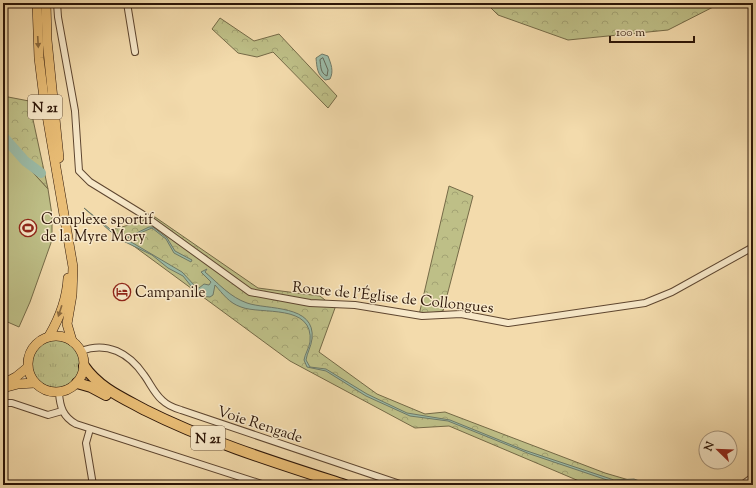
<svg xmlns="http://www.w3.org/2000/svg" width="756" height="488" font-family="'Sorts Mill Goudy',serif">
<defs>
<pattern id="grass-tufts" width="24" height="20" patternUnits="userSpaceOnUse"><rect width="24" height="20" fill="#bebf87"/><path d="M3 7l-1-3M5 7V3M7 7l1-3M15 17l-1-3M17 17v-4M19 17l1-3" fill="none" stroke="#a3a373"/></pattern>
<pattern id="forest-crowns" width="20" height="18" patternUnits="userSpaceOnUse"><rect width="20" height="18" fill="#bebf87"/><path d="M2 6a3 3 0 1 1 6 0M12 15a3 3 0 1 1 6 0" fill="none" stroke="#a3a373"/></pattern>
</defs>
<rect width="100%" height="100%" fill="#f3dbac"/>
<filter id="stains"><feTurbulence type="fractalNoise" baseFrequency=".005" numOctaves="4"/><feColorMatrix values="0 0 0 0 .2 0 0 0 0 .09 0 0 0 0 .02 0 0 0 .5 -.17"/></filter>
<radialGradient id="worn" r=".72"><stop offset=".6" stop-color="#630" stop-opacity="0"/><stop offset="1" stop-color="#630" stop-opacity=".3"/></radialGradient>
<circle fill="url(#grass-tufts)" stroke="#756a47" cx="56" cy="364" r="24"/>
<g fill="url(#forest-crowns)" stroke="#756a47">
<polygon points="486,3 721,3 668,30 568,40 498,15"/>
<polygon points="220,18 254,41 279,34 337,96 328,108 273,52 257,57 238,53 212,29"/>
<polygon points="3,96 29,101 48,189 3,140"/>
<polygon points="449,186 473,196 443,311 419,315"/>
<polygon points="155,217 258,288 320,296 335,308 319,352 377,394 425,414 445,412 605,473 646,485 593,485 579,481 449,426 415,428 290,361 112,230"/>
</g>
<polygon fill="#bebf87" stroke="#756a47" points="3,140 48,189 52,215 52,240 30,302 19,327 3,320"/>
<g fill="#9bbba7" stroke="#6f7967">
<path d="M322 54 328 56C331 64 334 71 330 79L325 80C317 74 317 68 316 58Z"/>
<path d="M84 208 120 237H128L149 227H153L167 238 175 251 192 260 191 262 174 253 166 239 152 228 126 239 182 272 196 287 199 288 204 284 209 285 211 282 201 272 207 269 205 272C219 284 230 297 247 303 267 310 316 304 312 339 311 347 307 353 306 360L310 367 326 369 367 394 407 413 450 420 524 450 614 480 634 479 650 485 634 481 613 482 530 454 448 421 410 416 366 396 326 371 307 367 304 360C305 354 309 348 310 342 314 303 261 315 241 307 229 303 223 294 215 285L213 295 210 297 199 296 183 276 168 268 152 255 119 239Z"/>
</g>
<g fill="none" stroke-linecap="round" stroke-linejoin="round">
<path stroke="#646857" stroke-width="1" d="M323 58 328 70 327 76C320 73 321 66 320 60Z"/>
<polyline stroke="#9bbba7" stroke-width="10" points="3,136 25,161 41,173"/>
<defs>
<g id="minor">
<polyline points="57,3 58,17 75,111 79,171 90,182 142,214 250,292 310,303 355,305 422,316 461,314 508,323 645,303 672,292 753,247"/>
<polyline points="127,3 135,52"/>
<path d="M81 351C107 341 129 353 144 375 150 383 154 393 162 400 167 405 174 408 181 410L403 485"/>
<path d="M59 393C60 407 63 417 76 424L265 485"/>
<polyline points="3,403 12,403 48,415 62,411"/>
<polyline points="90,429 86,443 93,485"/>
<polyline points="742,485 753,477"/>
</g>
<g id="primary">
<polyline points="37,3 39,58 44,98 73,267 72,295 67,324 72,341"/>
<polyline points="46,3 47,40 59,158"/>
<circle cx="56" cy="364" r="28"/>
<path d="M49 336C59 319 67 298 68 278"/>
<polyline points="3,384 16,377 27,368"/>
<polyline points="3,388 18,384 34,383"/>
</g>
<g id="trunk">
<path d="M84 366C99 388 123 398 145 410 209 442 277 463 345 485"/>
<polyline points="77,383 91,387 106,395"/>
</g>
</defs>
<use href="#minor" stroke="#5e4630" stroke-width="8"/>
<use href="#primary" stroke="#2c1507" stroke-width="10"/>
<use href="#trunk" stroke="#2c1507" stroke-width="12"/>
<use href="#minor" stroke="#f7e8c9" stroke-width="6"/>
<use href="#primary" stroke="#eabe76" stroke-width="9"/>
<use href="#trunk" stroke="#eabe76" stroke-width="10"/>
</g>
<defs><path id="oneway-solid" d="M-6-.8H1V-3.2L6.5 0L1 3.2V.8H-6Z"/></defs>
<g fill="#8b6a3e">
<use href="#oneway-solid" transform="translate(38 42) rotate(87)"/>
<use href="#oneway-solid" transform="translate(60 311) rotate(108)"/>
</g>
<defs>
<symbol id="stadium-ring" viewBox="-11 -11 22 22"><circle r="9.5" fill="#f7e8c9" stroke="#8f2418" stroke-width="1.5"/><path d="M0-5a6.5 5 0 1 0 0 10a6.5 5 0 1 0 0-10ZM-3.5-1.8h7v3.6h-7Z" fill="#8f2418"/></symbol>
<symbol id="hotel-ring" viewBox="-11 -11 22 22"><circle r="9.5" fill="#f7e8c9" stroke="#8f2418" stroke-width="1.5"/><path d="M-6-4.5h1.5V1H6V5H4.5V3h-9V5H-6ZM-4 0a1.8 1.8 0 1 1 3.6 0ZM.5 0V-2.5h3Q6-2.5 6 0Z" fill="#8f2418"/></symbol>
</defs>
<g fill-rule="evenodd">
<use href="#stadium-ring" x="18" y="218" width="20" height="20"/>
<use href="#hotel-ring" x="112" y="282" width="20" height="20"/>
</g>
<g text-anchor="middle" stroke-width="3" stroke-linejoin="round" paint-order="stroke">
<g fill="#f7e8c9" stroke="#695441" stroke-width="1">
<rect x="28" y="95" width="34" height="24" rx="3"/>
<rect x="191" y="426" width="34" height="24" rx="3"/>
</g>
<g font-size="14" font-weight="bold" fill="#2c1507">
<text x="45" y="112">N 21</text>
<text x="208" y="443">N 21</text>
</g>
<g font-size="15" fill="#2c1507" stroke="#f7e8c9" text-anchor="start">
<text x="41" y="224">Complexe sportif<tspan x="41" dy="17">de la Myre Mory</tspan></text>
<text x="135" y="297">Campanile</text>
</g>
<g font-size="15" fill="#2c1507" stroke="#f7e8c9">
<text transform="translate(393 297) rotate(6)" y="5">Route de l’Église de Collongues</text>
<text transform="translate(260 424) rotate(18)" y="5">Voie Rengade</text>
</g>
</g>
<rect width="756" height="488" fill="none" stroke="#f3dbac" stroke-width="16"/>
<rect x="4" y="4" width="748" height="480" fill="none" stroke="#2c1507" stroke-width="2"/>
<rect x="8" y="8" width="740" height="472" fill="none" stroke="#2c1507"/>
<g transform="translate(718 450) rotate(293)"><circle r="19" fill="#f7e8c9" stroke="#a6947b"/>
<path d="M0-3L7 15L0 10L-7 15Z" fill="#8f2418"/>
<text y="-6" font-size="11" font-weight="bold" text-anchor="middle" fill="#2c1507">N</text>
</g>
<path d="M610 36v6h84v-6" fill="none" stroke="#2c1507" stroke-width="2"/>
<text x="616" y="36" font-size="12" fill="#2c1507" stroke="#f7e8c9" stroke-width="3" paint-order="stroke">100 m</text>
<rect width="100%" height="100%" filter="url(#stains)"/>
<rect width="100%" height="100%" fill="url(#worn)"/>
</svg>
